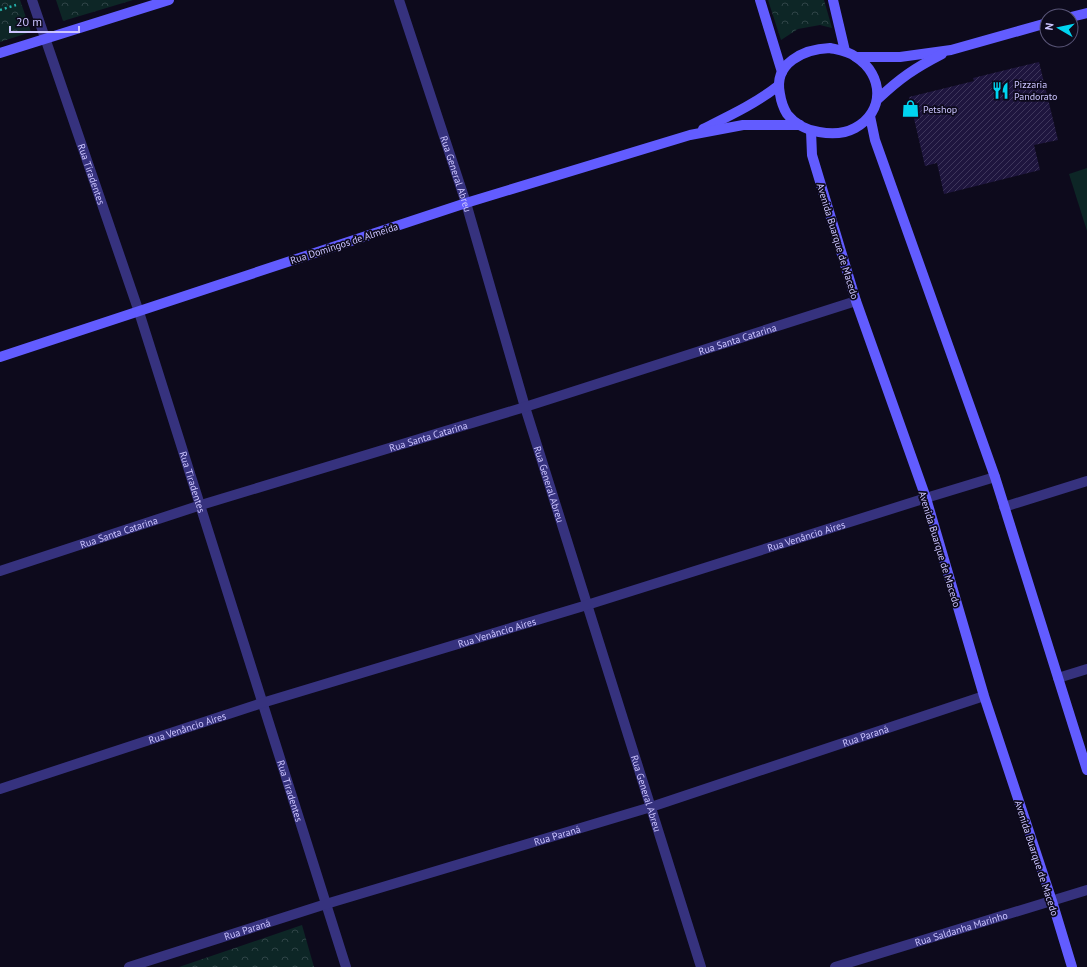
<svg xmlns="http://www.w3.org/2000/svg" width="1087" height="967" font-family="'PT Sans',sans-serif">
<defs>
<pattern id="park-crowns" width="20" height="18" patternUnits="userSpaceOnUse"><rect width="20" height="18" fill="#0d2626"/><path d="M2 6a3 3 0 1 1 6 0M12 15a3 3 0 1 1 6 0" fill="none" stroke="#2f4447"/></pattern>
<pattern id="building-hatch" width="6" height="6" patternUnits="userSpaceOnUse"><rect width="6" height="6" fill="#1e153e"/><path d="M-1 1l2-2M0 6l6-6M5 7l2-2" fill="none" stroke="#3e365b"/></pattern>
</defs>
<rect width="100%" height="100%" fill="#0d0a1c"/>
<g fill="url(#park-crowns)">
<polygon points="0,0 20,0 31,32 0,42"/>
<polygon points="56,0 133,0 63,21"/>
<polygon points="768,0 824,0 832,28 820,25 798,29 781,40"/>
<polygon points="302,925 314,967 179,967"/>
</g>
<polygon fill="#0d2626" points="1087,168 1087,231 1069,174"/>
<polygon fill="url(#building-hatch)" points="1039,62 1058,140 1034,145 1040,170 944,194 937,163 925,166 909,97 974,81 973,78"/>
<g fill="none" stroke-linecap="round" stroke-linejoin="round">
<polyline stroke="#25b3ac" stroke-width="2.5" stroke-dasharray="2 3" stroke-linecap="butt" points="0,10 16,5"/>
<g stroke="#36327e" stroke-width="10">
<path id="s1" d="M32 0 139 312 346 967"/>
<path id="s2" d="M399 0 466 203 525 407 701 967"/>
<polyline points="1004,507 1087,481"/>
<path id="s3" d="M0 571 201 505 525 407 856 301"/>
<polyline points="1058,678 1087,669"/>
<path id="s4" d="M0 789 262 703 587 605 926 498 995 477"/>
<path id="s5" d="M129 967 326 904 651 807 984 696"/>
<path id="s6" d="M835 967 1087 890"/>
</g>
<g stroke="#625cff" stroke-width="10">
<polyline points="760,0 782,72"/>
<polyline points="833,0 845,51"/>
<polyline points="1071,17 1087,13"/>
<path d="M830 48C839 50 848 51 856 57 884 75 885 112 855 128 844 134 830 134 819 132 807 130 795 124 787 114 784 109 781 101 780 94 773 63 804 49 830 48Z"/>
<polyline points="0,53 169,0"/>
<polyline points="856,57 900,57 951,50 1047,23"/>
<path d="M878 99C900 78 915 68 942 54"/>
<polyline points="870,116 875,140 995,477 1087,770"/>
<path d="M703 129C729 116 755 104 778 86"/>
<polyline points="811,131 812,155 856,301 926,498 984,696 1052,901 1072,967"/>
<polyline points="0,357 466,203 690,135 743,125 800,125"/>
</g>
</g>
<defs>
<symbol id="restaurant-bare" viewBox="-9 -9 18 18"><path d="M-5-6h1v4h1v-4h1v4h1v-4h1v5L-1.5 .5V6h-2V.5L-5-1ZM5-6V6H3V1.5H1.5Q1.5-4 5-6Z" fill="#00d4f0" stroke="#0d0a1c" stroke-width="2.5" paint-order="stroke"/></symbol>
<symbol id="shop-bare" viewBox="-9 -9 18 18"><path d="M-5-2.5h2.3a2.7 3.5 0 0 1 5.4 0H5L5.5 6h-11ZM-1.5-2.5h3a1.5 2.3 0 0 0-3 0Z" fill="#00d4f0" stroke="#0d0a1c" stroke-width="2.5" paint-order="stroke"/></symbol>
</defs>
<g fill-rule="evenodd">
<use href="#restaurant-bare" x="988" y="78" width="25" height="25"/>
<use href="#shop-bare" x="898" y="96" width="25" height="25"/>
</g>
<g text-anchor="middle" stroke-width="3.5" stroke-linejoin="round" paint-order="stroke">
<g font-size="10" fill="#ccc5ff" stroke="#0d0a1c" text-anchor="start">
<text x="1014" y="88">Pizzaria<tspan x="1014" dy="12">Pandorato</tspan></text>
<text x="923" y="113">Petshop</text>
</g>
<g font-size="10" fill="#ccc5ff" stroke="#0d0a1c">
<text dy="4" stroke="none"><textPath href="#s2" startOffset="183">Rua General Abreu</textPath></text>
<text dy="4" stroke="none"><textPath href="#s1" startOffset="184">Rua Tiradentes</textPath></text>
<text transform="translate(838 241) rotate(73)" y="4">Avenida Buarque de Macedo</text>
<text transform="translate(344 243) rotate(-18)" y="4">Rua Domingos de Almeida</text>
<text dy="4" stroke="none"><textPath href="#s3" startOffset="773">Rua Santa Catarina</textPath></text>
<text dy="4" stroke="none"><textPath href="#s3" startOffset="449">Rua Santa Catarina</textPath></text>
<text dy="4" stroke="none"><textPath href="#s1" startOffset="508">Rua Tiradentes</textPath></text>
<text dy="4" stroke="none"><textPath href="#s2" startOffset="507">Rua General Abreu</textPath></text>
<text dy="4" stroke="none"><textPath href="#s3" startOffset="125">Rua Santa Catarina</textPath></text>
<text dy="4" stroke="none"><textPath href="#s4" startOffset="845">Rua Venâncio Aires</textPath></text>
<text transform="translate(940 549) rotate(73)" y="4">Avenida Buarque de Macedo</text>
<text dy="4" stroke="none"><textPath href="#s4" startOffset="521">Rua Venâncio Aires</textPath></text>
<text dy="4" stroke="none"><textPath href="#s4" startOffset="197">Rua Venâncio Aires</textPath></text>
<text dy="4" stroke="none"><textPath href="#s5" startOffset="772">Rua Paraná</textPath></text>
<text dy="4" stroke="none"><textPath href="#s1" startOffset="832">Rua Tiradentes</textPath></text>
<text dy="4" stroke="none"><textPath href="#s2" startOffset="831">Rua General Abreu</textPath></text>
<text dy="4" stroke="none"><textPath href="#s5" startOffset="448">Rua Paraná</textPath></text>
<text transform="translate(1037 858) rotate(72)" y="4">Avenida Buarque de Macedo</text>
<text dy="4" stroke="none"><textPath href="#s5" startOffset="124">Rua Paraná</textPath></text>
<text dy="4" stroke="none"><textPath href="#s6" startOffset="132">Rua Saldanha Marinho</textPath></text>
</g>
</g>
<g transform="translate(1059 28) rotate(279)"><circle r="19" fill="#0d0a1c" stroke="#595577"/>
<path d="M0-3L7 15L0 10L-7 15Z" fill="#00d4f0"/>
<text y="-6" font-size="11" font-weight="bold" text-anchor="middle" fill="#ccc5ff">N</text>
</g>
<path d="M10 26v6h69v-6" fill="none" stroke="#ccc5ff" stroke-width="2"/>
<text x="16" y="26" font-size="12" fill="#ccc5ff" stroke="#0d0a1c" stroke-width="3" paint-order="stroke">20 m</text>
</svg>
